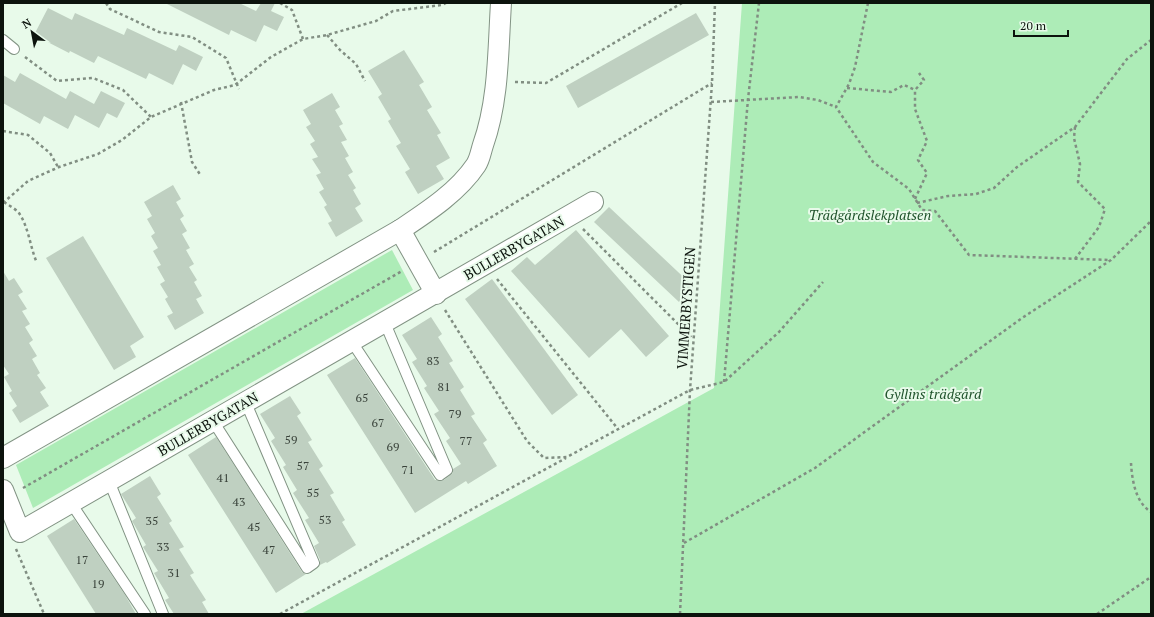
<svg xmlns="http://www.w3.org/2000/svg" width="1154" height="617" font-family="'PT Serif',serif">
<rect width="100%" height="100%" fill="#e8faea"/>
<g fill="#adecb7">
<polygon points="742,3 1151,3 1151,614 301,614 714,388"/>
<polygon points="392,250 413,290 33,508 16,465"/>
</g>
<g fill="#bfd0c1">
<polygon points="165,3 239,3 256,11 261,3 275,3 271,11 284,17 277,31 264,25 256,42 231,30 229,35"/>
<polygon points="48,8 72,20 75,13 124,35 127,28 176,51 179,45 203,57 196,71 183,64 173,85 149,73 146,79 98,56 94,63 70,51 69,53 34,35"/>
<polygon points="696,13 709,35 578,108 566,86"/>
<polygon points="404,50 424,82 419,85 432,107 427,110 441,133 437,135 450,158 436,166 444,179 418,194 405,172 410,169 396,146 401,143 388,121 391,119 378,97 382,94 368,71"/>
<polygon points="20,73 66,99 70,91 94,104 101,91 125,103 117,118 107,113 99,128 75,115 68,129 44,116 40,124 3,103 3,75 15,82"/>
<polygon points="332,93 340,107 335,110 343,124 339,126 347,140 341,142 349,156 345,158 353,172 348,175 356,188 353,190 361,204 355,208 363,221 336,237 328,223 332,221 324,207 327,205 319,192 324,189 316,175 321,173 312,159 318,157 310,144 315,141 306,127 311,124 303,110"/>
<polygon points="173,185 181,199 176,202 184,216 180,219 187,231 182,234 190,248 186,250 194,264 189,267 197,280 194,282 202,296 196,299 204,313 175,330 167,316 173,313 165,299 168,297 160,284 165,281 157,267 161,265 153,251 158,248 151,236 155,233 147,219 152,216 144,202"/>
<polygon points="609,207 694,287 679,302 594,222"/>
<polygon points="576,230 669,336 646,357 621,329 589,358 511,271 527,257 535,265"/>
<polygon points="83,236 144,337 130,346 136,357 114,370 46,258"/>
<polygon points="3,271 9,281 14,278 23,292 18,295 27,309 22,311 30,324 25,327 33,340 29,343 37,356 32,359 40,373 37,375 46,388 40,392 49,406 20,423 12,410 17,406 9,393 12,391 4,377 9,374 3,365"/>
<polygon points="492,279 578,395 552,415 465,299"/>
<polygon points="431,317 442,334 438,337 453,361 449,363 464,387 460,390 475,414 471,416 487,440 483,443 497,466 468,484 466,481 415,513 327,375 355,358 435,480 444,480 453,473 453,469 461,464 446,441 450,438 434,414 439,411 424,388 427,386 412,362 417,359 402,335"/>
<polygon points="290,396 301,413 297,416 312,440 308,442 323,466 319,469 334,493 330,495 345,520 342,522 356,545 327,563 326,562 320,565 320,560 314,546 319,543 305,520 309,518 293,493 297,490 283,467 286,465 271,441 275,438 260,414"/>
<polygon points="216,437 302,572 306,574 276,593 188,455"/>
<polygon points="150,476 161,494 157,497 172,521 169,523 184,547 179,549 194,573 190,575 206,600 202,602 209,614 174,614 165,600 169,598 154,573 158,571 143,547 146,545 132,521 136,518 121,494"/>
<polygon points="74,519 125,595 136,614 96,614 47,536"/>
</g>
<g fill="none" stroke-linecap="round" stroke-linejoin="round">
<defs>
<g id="lane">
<polyline points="3,40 14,49"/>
<polyline points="352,342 440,475 447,470 385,323"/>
<polyline points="213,421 307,568 314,563 246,403"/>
<polyline points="109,481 163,614"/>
<polyline points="71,503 145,614"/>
</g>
<g id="street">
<polyline points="400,230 436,294"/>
<path d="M3 458 400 230C427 212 458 192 476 165 480 159 481 151 483 145 499 100 498 50 501 3"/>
<polyline points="3,490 20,532 593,202"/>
</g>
</defs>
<use href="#lane" stroke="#829384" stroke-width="12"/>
<use href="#street" stroke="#829384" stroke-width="22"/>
<g stroke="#818e82" stroke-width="2.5" stroke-dasharray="3 3" stroke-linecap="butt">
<polyline points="106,3 110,9 159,32 192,37 226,58 239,89"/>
<polyline points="280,3 292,10 303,39"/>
<polyline points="868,3 855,67 849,84 836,107 873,162 909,189 922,210 935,211 969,255 1110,260"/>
<polyline points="327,35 340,50 356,64 365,81"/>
<polyline points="25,57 57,81 93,78 123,90 151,117"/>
<polyline points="515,82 546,83 682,3"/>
<polyline points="847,88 891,92 904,85 915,90"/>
<polyline points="181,102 192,162 201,176"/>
<polyline points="711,102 799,97 818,100 836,107"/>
<polyline points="3,131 28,135 50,153 58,167"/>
<polyline points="915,199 927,173 918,160 927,141 915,109 915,90 924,80 919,73"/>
<path d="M4 202C8 205 16 209 19 213 29 228 30 247 37 263"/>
<polyline points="3,203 28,181 59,167 98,154 122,140 151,117 214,90 235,85 271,57 303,39 327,35 376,21 393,11 442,5 446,3"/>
<polyline points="917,203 948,196 976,194 994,188 1017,167 1075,127 1127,59 1151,40"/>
<polyline points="583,229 693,339"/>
<polyline points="434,252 712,83"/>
<polyline points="1075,259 1099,227 1105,209 1078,182 1080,164 1074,138 1075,127"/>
<polyline points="497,279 618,429"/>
<polyline points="445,310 527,441 544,458 567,457 690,390 724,382 779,332 823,282"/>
<polyline points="724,382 748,99 759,3"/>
<path d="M1131 463C1132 479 1135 502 1151 512"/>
<polyline points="23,488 402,271"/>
<polyline points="684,543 815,468 1022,318 1111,260 1151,221"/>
<polyline points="16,549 44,614"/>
<polyline points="280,614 566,458"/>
<polyline points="680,614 690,390 712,83 715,3"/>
<polyline points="1097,614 1151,577"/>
</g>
<use href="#lane" stroke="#fff" stroke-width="10"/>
<use href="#street" stroke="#fff" stroke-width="20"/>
</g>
<g text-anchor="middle" stroke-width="4" stroke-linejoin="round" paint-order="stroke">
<g font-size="12" fill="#39423a">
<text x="433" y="365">83</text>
<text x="444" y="391">81</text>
<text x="362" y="402">65</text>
<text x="455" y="418">79</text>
<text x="378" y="427">67</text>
<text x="291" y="444">59</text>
<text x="466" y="445">77</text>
<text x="393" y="451">69</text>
<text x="303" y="470">57</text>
<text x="408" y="474">71</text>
<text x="223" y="482">41</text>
<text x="313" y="497">55</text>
<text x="239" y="506">43</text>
<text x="325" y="524">53</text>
<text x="152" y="525">35</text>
<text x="254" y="531">45</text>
<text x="163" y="551">33</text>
<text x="269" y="554">47</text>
<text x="82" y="564">17</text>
<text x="174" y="577">31</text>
<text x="98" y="588">19</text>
</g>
<g font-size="14" font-style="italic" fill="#1f532b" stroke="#e8faea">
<text x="870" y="220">Trädgårdslekplatsen</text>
<text x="933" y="399">Gyllins trädgård</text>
</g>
<g font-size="14" fill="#0c130d" stroke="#e8faea">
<text transform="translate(514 248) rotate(-30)" y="5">BULLERBYGATAN</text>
<text transform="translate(686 308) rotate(-86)" y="5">VIMMERBYSTIGEN</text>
<text transform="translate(208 424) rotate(-30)" y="5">BULLERBYGATAN</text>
</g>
</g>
<rect width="1154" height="617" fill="none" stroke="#0c130d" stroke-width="8"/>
<g transform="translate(32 32) rotate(328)" stroke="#e8faea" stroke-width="3" paint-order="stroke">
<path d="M0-3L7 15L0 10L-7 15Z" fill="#0c130d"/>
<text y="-6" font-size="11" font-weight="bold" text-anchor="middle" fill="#0c130d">N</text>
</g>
<path d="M1014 30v6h54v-6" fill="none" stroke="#0c130d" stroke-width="2"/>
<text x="1020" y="30" font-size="12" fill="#0c130d" stroke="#e8faea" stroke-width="3" paint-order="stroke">20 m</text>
</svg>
